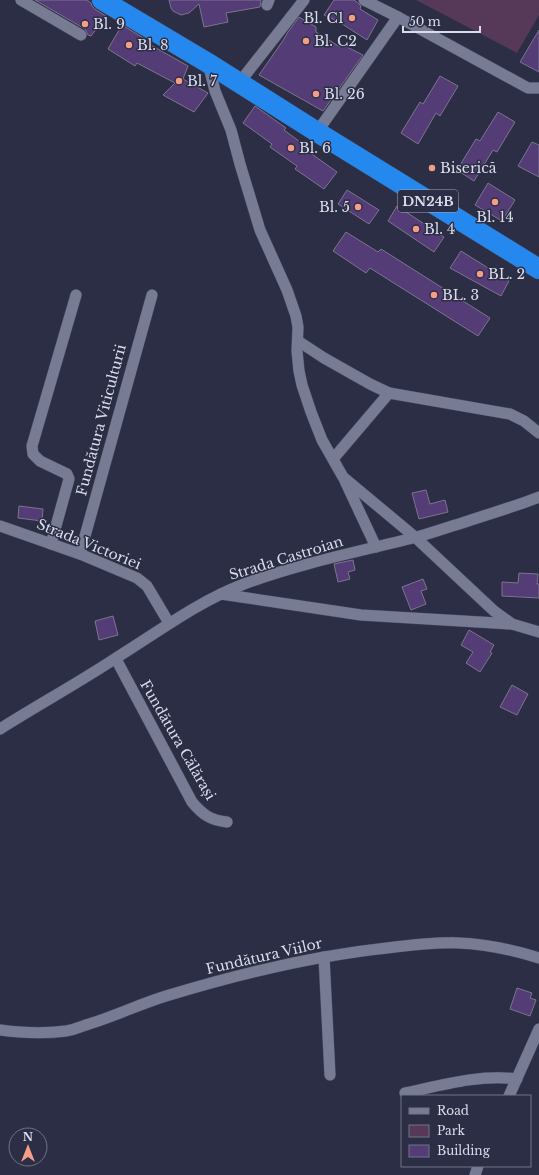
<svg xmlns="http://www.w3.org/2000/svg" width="539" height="1175" font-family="'Libre Baskerville',serif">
<rect width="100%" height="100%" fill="#2b2e44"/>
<polygon fill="#563858" points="416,0 539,0 539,15 517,53"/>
<g fill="#543c76" stroke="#7d748c">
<polygon points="35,0 87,0 91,3 92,6 96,10 106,16 91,36 88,35 85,29"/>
<polygon points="169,0 261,0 260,7 226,13 228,22 204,27 199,4 189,13 181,15 173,11 171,8"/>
<polygon points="334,0 354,0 357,2 361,6 360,9 378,20 367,40 339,22 324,15"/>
<polygon points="299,17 316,27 316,32 340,47 341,44 363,55 323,111 259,75 282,42 288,32"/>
<polygon points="122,25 150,42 149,44 188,66 183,79 208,93 194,112 163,95 175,83 137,63 135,66 108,49"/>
<polygon points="539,30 539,72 520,62"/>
<polygon points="440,76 458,86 440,116 436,113 418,144 401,133 420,102 423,104"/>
<polygon points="255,106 286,128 284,130 311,150 309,152 337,172 324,189 295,169 297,166 270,147 272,144 243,123"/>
<polygon points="498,112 515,122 497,152 493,150 474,181 457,170 476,139 480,141"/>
<polygon points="532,142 539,145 539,177 518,166"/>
<polygon points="488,183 515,200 502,221 475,205"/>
<polygon points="347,190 379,210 369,224 338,204"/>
<polygon points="397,206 444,237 434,252 388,221"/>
<polygon points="346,232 378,252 381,249 490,318 478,336 370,268 366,273 333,251"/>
<polygon points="461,251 509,281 501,296 450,268"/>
<polygon points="426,490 430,504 445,500 448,512 419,519 412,493"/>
<polygon points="19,506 43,509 42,521 18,518"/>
<polygon points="353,560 355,570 348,572 350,579 338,582 334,564"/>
<polygon points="519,573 538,574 537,584 539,584 539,598 502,596 502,582 518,583"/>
<polygon points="423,579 427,589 421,591 426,604 411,610 402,587"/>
<polygon points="113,616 118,635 99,640 95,621"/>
<polygon points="469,630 494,645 490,652 492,653 480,672 466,663 473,652 461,645"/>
<polygon points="512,685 528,694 517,715 500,707"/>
<polygon points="517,988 532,993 530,998 536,1000 530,1016 510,1009"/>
</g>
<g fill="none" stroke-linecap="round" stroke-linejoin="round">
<defs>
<g id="street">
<polyline points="21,0 81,35"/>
<polyline points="364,0 398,17 528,88 539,88"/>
<polyline points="267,5 269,0"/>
<polyline points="208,63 215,91 231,130 240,164 260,230 287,290 296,316 298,327 297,351 299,371 302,385 311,412 322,440 343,477 415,537 494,611 512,624"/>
<polyline points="239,83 304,0"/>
<polyline points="317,132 398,17"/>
<polyline points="298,341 324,358 370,384 389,393 510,414 524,421 539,433"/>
<polyline points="333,459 389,393"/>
<polyline points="345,481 376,547"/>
<polyline points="0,526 80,554 137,578 147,586 169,623"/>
<polyline points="51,544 69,479 67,474 40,461 33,454 32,446 76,295"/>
<polyline points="80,554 152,295"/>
<polyline points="221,594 361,615 512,624 539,632"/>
<path d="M116 659 192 802C203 815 210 820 227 822"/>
<path d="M0 729C38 705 78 683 116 658 158 632 197 602 244 584 298 564 356 552 413 538 429 534 445 528 462 523 488 514 514 507 539 497"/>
<polyline points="324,957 330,1075"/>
<path d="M0 1030C22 1033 44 1034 66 1031 74 1030 82 1026 89 1024 115 1016 140 1004 166 996 238 974 312 956 387 948 411 945 435 942 459 943 487 944 513 950 539 958"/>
<path d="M405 1093C442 1085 480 1074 517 1079"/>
<polyline points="509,1096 539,1029"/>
<polyline points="475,1175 478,1166"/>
</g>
<polyline id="highway" points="102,0 208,63 317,132 539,269"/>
</defs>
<use href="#street" stroke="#47495c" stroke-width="12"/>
<use href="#highway" stroke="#47495c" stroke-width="21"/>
<use href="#street" stroke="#777b94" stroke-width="11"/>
<use href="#highway" stroke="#2488ef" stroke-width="20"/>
</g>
<g fill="#f49e87" stroke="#2b2e44" stroke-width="1.5">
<circle cx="352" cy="18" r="4"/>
<circle cx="85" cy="24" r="4"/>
<circle cx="306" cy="41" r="4"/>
<circle cx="129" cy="45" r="4"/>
<circle cx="179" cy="81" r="4"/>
<circle cx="316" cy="94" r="4"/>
<circle cx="291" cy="148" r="4"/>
<circle cx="432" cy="168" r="4"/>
<circle cx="495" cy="202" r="4"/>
<circle cx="358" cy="207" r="4"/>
<circle cx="416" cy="229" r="4"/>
<circle cx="480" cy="274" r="4"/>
<circle cx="434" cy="295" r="4"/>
</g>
<g text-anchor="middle" stroke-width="3" stroke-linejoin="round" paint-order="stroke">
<rect fill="#2b2e44" stroke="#a5a8b8" stroke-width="1" x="398" y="190" width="60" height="22" rx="3"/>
<g font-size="13" font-weight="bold" fill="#d9dce9">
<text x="428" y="206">DN24B</text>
</g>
<g font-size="14" fill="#d9dce9" stroke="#2b2e44" text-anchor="start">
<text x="344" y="23" text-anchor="end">Bl. C1</text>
<text x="93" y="29">Bl. 9</text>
<text x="314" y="46">Bl. C2</text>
<text x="137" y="50">Bl. 8</text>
<text x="187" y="86">Bl. 7</text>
<text x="324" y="99">Bl. 26</text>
<text x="299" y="153">Bl. 6</text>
<text x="440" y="173">Biserică</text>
<text x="350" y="212" text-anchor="end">Bl. 5</text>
<text x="495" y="222" text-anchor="middle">Bl. 14</text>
<text x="424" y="234">Bl. 4</text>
<text x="488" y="279">BL. 2</text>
<text x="442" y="300">BL. 3</text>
</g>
<g font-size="14" fill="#d9dce9" stroke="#2b2e44">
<text transform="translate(101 420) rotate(-75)" y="5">Fundătura Viticulturii</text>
<text transform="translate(89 544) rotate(22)" y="5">Strada Victoriei</text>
<text transform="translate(286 558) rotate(-17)" y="5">Strada Castroian</text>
<text transform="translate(178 740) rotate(60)" y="5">Fundătura Călărași</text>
<text transform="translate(264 956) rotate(-13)" y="5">Fundătura Viilor</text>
</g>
</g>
<rect x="401" y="1095" width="130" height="72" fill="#2b2e44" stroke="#717486"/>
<rect x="409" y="1108" width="20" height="6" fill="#777b94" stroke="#717486"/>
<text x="437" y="1115" font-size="12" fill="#d9dce9">Road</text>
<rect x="409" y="1125" width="20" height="12" fill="#563858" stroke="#717486"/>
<text x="437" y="1135" font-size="12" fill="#d9dce9">Park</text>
<rect x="409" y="1145" width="20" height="12" fill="#543c76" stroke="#717486"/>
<text x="437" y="1155" font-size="12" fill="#d9dce9">Building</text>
<g transform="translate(28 1147)"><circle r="19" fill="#2b2e44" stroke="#717486"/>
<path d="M0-3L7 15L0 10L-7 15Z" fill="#f49e87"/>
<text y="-6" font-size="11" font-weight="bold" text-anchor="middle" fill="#d9dce9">N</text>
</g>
<path d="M403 26v6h77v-6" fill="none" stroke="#d9dce9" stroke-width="2"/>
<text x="409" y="26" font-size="12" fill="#d9dce9" stroke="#2b2e44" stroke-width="3" paint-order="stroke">50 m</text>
</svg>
